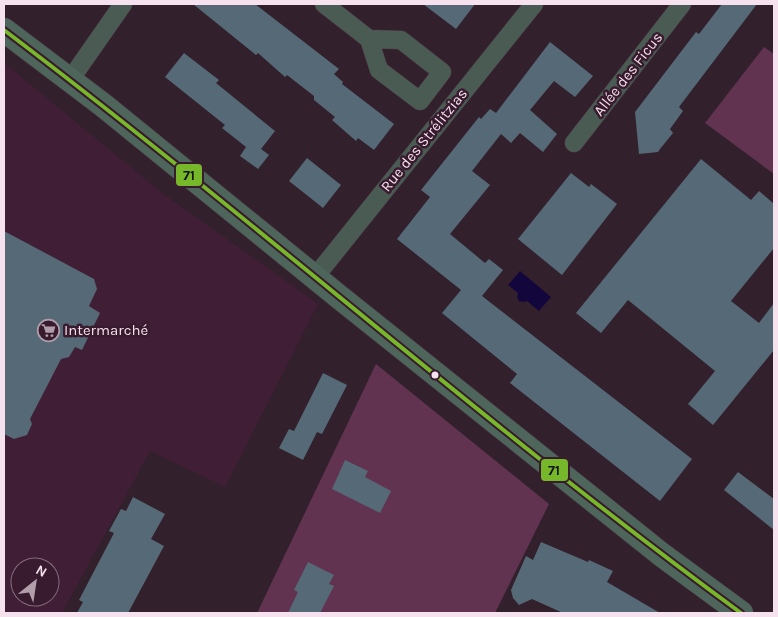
<svg xmlns="http://www.w3.org/2000/svg" width="778" height="617" font-family="Karla,sans-serif">
<rect width="100%" height="100%" fill="#32212c"/>
<path fill="#401f36" fill-rule="evenodd" d="M4 63 162 193 318 304 225 487 150 451 62 613H4ZM20 567H50V597H20Z"/>
<g fill="#613351">
<polygon points="764,47 774,54 774,174 705,123"/>
<polygon points="376,364 549,504 495,613 257,613"/>
</g>
<polygon fill="#13063c" points="520,271 551,297 539,311 527,301 523,302 519,301 517,297 518,293 508,285"/>
<g fill="#556976">
<polygon points="193,4 255,4 339,69 334,74 343,82 342,84 394,124 374,150 358,138 356,141 332,120 335,117 314,100 314,96 287,75 285,77 258,53 256,55"/>
<polygon points="423,4 475,4 456,29"/>
<polygon points="722,4 757,4 679,107 683,111 670,129 673,133 660,149 658,152 639,154 635,112 696,32 699,34"/>
<polygon points="550,42 593,76 575,97 554,81 530,110 557,134 543,152 520,133 511,143 501,134 472,171 490,185 450,234 485,263 489,259 503,270 482,296 692,459 660,501 510,383 517,374 442,313 461,290 397,239 430,197 421,190 479,117 481,119 490,109 496,113"/>
<polygon points="184,53 219,80 216,83 275,131 261,149 269,155 258,169 240,156 246,147 222,128 225,125 165,77"/>
<polygon points="307,158 341,185 323,208 289,181"/>
<polygon points="701,159 751,200 759,191 774,204 774,248 731,301 759,323 774,303 774,350 713,425 688,404 715,371 628,300 601,333 576,313"/>
<polygon points="571,173 589,187 591,184 617,204 562,275 518,239"/>
<polygon points="4,231 94,279 97,289 89,306 100,313 82,350 75,347 69,357 61,359 30,419 32,424 27,435 14,439 4,434"/>
<polygon points="323,373 347,385 322,434 317,432 303,460 279,448 289,429 294,431"/>
<polygon points="345,460 368,471 365,477 391,491 380,513 332,489"/>
<polygon points="738,472 774,499 774,530 724,490"/>
<polygon points="133,497 165,514 151,539 164,546 128,613 77,613 83,602 79,600 114,533 109,531 121,509 126,511"/>
<polygon points="541,542 588,562 589,560 613,571 607,582 660,613 563,613 532,599 519,605 513,598 511,590 526,556 533,560"/>
<polygon points="308,562 334,575 329,584 334,586 320,613 288,613 298,592 294,590"/>
</g>
<g fill="none" stroke-linecap="round" stroke-linejoin="round">
<defs>
<g id="street">
<polyline points="324,4 369,39 379,70 420,101 442,72 401,40 369,39"/>
<polyline points="70,80 123,4"/>
<polyline points="574,143 682,4"/>
<polyline points="315,277 534,4"/>
</g>
<polyline id="secondary" points="4,30 103,105 338,296 662,555 741,613"/>
</defs>
<use href="#street" stroke="#4c3e46" stroke-width="19"/>
<use href="#secondary" stroke="#4c3e46" stroke-width="25"/>
<use href="#street" stroke="#4a5b53" stroke-width="18"/>
<use href="#secondary" stroke="#4e655c" stroke-width="24"/>
<defs>
<path id="bus-1" d="M4 30C254 219 488 428 741 613"/>
</defs>
<use href="#bus-1" stroke="#381b2e" stroke-width="8"/>
<use href="#bus-1" stroke="#76b82a" stroke-width="4"/>
</g>
<defs>
<symbol id="supermarket-ring" viewBox="-11 -11 22 22"><circle r="9.5" fill="#381b2e" stroke="#b19eaa" stroke-width="1.5"/><path d="M-6-5.5h2.5l.6 2H6L4.5 2H-2.5L-4.4-4H-6ZM-1.5 3.2a1.3 1.3 0 1 0 .1 0ZM3 3.2a1.3 1.3 0 1 0 .1 0Z" fill="#b19eaa"/></symbol>
</defs>
<g fill-rule="evenodd">
<use href="#supermarket-ring" x="36" y="318" width="25" height="25"/>
</g>
<circle fill="#f6e2ee" stroke="#381b2e" stroke-width="2" cx="435" cy="375" r="4.5"/>
<g text-anchor="middle" stroke-width="5" stroke-linejoin="round" paint-order="stroke">
<g font-size="15" fill="#f6e2ee" stroke="#381b2e">
<text transform="translate(628 74) rotate(-52)" y="5">Allée des Ficus</text>
<text transform="translate(424 140) rotate(-51)" y="5">Rue des Strélitzias</text>
</g>
<g font-size="15" fill="#f6e2ee" stroke="#381b2e" text-anchor="start">
<text x="64" y="335">Intermarché</text>
</g>
</g>
<g stroke="#381b2e" stroke-width="2">
<rect x="175" y="163" width="28" height="24" rx="5" fill="#76b82a"/>
<rect x="540" y="458" width="29" height="24" rx="5" fill="#76b82a"/>
</g>
<g font-size="14" text-anchor="middle" font-weight="bold" fill="#111">
<text x="189" y="180">71</text>
<text x="554" y="475">71</text>
</g>
<rect width="778" height="617" fill="none" stroke="#f6e2ee" stroke-width="10"/>
<g transform="translate(35 582) rotate(30)"><circle r="24" fill="#381b2e" stroke="#846b7b"/>
<path d="M0-4L9 19L0 12L-9 19Z" fill="#b19eaa"/>
<text y="-8" font-size="14" font-weight="bold" text-anchor="middle" fill="#f6e2ee">N</text>
</g>
</svg>
